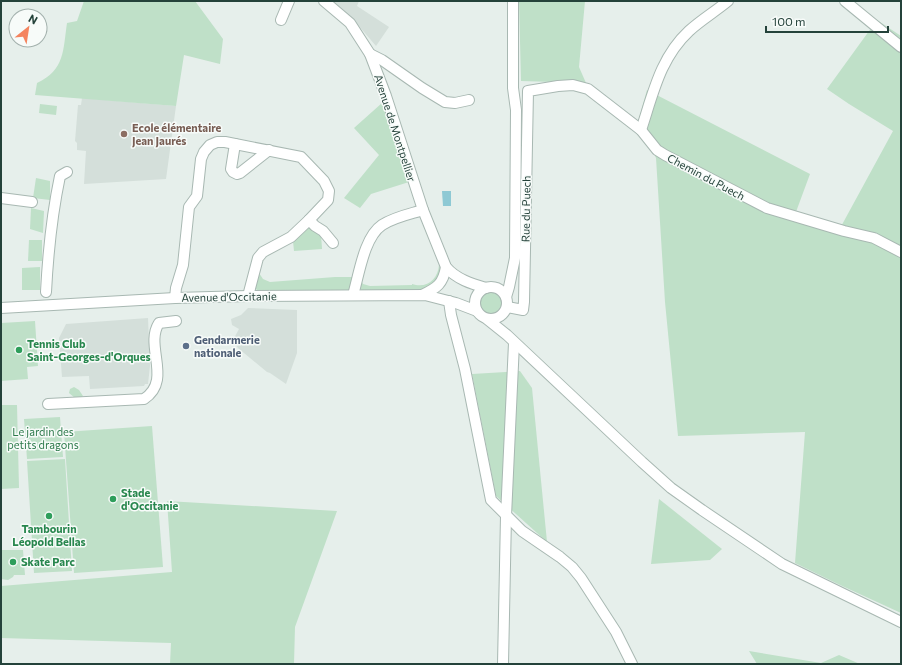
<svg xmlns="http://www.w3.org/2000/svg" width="902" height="665" font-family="Commissioner,sans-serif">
<rect width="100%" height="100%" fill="#e6efeb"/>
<g fill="#d4dfda">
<polygon points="331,1 359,1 357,6 389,27 376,46 353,19"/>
<polygon points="82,98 176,106 166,179 84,184 86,151 77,150 77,143 75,141 78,105 81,105"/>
<polygon points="248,308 297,310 297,353 286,384 270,373 267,372 238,348 233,340 239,329 232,325 231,319 241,315"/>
<polygon points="148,318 150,366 148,384 145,384 144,386 90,389 89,376 62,377 59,338 66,324"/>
</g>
<g fill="#bfe0c8">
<path d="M84 1H195L223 39 220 64 184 55 176 106 35 95 37 83C65 70 63 50 67 23L77 21Z"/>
<polygon points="519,1 585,1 579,67 586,83 521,81"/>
<polygon points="877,20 901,36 901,613 840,585 795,563 805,432 678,436 665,302 656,158 638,122 647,90 810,174 793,220 838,232 893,131 849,104 827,89"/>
<polygon points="382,103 394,141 395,140 409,182 371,194 360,208 344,198 379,155 354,128"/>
<polygon points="40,104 57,106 56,115 39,113"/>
<polygon points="36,178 50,181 50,200 33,198"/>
<polygon points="31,208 44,211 43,233 30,229"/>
<polygon points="308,227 321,234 322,249 294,251 293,241"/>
<polygon points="29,240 42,240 42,261 28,261"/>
<path d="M439 265 442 273 437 282 421 291H362L360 288 361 280 363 284 370 286 412 285V284C427 289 438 279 439 265Z"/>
<polygon points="40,267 40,290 22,290 22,268"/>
<polygon points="259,273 263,279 270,282 335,277 355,277 351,291 260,293 254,287"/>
<circle cx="491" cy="303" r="13"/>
<polygon points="35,321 38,366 27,367 28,379 1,381 1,323"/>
<polygon points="520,371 532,388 547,542 496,496 472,374"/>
<polygon points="74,387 79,390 83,396 81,398 75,398 69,393 70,389"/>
<polygon points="1,405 17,405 19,488 1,489"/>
<polygon points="60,417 63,457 27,459 24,419"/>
<polygon points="152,426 163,567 74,573 64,432"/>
<polygon points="65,459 72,571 34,573 27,461"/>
<polygon points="659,499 722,549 710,560 651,564"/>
<polygon points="167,501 337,511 295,627 294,664 170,664 171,643 1,638 1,586 172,572"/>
<polygon points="1,550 23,550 25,575 14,575 13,577 8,580 1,579"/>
<polygon points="749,651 821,663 839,655 860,664 757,664"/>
</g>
<polygon fill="#8ec9d4" points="442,191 451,191 451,206 443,206"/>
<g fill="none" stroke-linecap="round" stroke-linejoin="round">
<defs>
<g id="minor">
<path d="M324 1 350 23 370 54 386 96 423 210 446 267C456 279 472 284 486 288"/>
<polyline points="845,1 901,47"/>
<polyline points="281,20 289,1"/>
<polyline points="370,54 382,60 422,88 445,102 455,103 469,100"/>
<path d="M641 130C653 94 660 58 689 31 701 20 716 11 728 1"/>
<polyline points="235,144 231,169 233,172 237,174 240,173 269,150"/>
<polyline points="1,198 32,202"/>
<polyline points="309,220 315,226 323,231 333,243"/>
<circle cx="491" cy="303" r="16"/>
<path d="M46 292C48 253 52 214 60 176L67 172"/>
<path d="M353 295C359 275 364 237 382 225 394 217 410 214 423 210"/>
<path d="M422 295C437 288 443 284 446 267"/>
<polyline points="506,297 509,287 515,258 516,110 513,88 513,1"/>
<polyline points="175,298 176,288 183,265 189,207 197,196 201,159 204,152 210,145 217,142 225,142 301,157 324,181 329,191 328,200 309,220 291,237 263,252 258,258 248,296"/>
<polyline points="449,301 451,315 465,369 491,500 522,531 560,557 572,567 581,578 616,632 632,664"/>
<polyline points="507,307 523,310 524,302 528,91 558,86 573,85 588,89 641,130 657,150 665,155 767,208 844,231 874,238 901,252"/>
<polyline points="1,308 175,298 248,296 425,295 456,303 477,311"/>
<polyline points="487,319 507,335 642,462 671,488 702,510 782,564 901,622"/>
<path d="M48 404 144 399C173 380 144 346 159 323L176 321"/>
<polyline points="503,664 506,516 514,343"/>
</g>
</defs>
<use href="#minor" stroke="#a8b8b2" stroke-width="12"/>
<use href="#minor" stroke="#fff" stroke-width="10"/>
</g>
<circle fill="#8d6e63" stroke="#f7fbf9" stroke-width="1.5" cx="124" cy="134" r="4"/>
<circle fill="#5c6f8a" stroke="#f7fbf9" stroke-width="1.5" cx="186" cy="346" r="4"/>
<g fill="#2e9e5b" stroke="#f7fbf9" stroke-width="1.5">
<circle cx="19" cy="350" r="4"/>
<circle cx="113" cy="499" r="4"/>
<circle cx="49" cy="516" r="4"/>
<circle cx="13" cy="562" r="4"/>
</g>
<g text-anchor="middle" stroke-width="3" stroke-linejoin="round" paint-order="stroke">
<g font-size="11" font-weight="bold" fill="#785e54" stroke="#f7fbf9" text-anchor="start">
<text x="132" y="132">Ecole élémentaire<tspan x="132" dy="13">Jean Jaurés</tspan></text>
</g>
<g font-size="11" fill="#24423a" stroke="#f7fbf9">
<text transform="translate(395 128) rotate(72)" y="4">Avenue de Montpellier</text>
<text transform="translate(706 177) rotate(28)" y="4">Chemin du Puech</text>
<text transform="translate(526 209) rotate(-89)" y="4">Rue du Puech</text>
<text transform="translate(229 297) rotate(-1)" y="4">Avenue d'Occitanie</text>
</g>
<g font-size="11" font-weight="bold" fill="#4e5e75" stroke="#f7fbf9" text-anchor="start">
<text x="194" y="344">Gendarmerie<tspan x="194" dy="13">nationale</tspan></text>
</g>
<g font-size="11" font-weight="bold" fill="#27864d" stroke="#f7fbf9" text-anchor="start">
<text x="27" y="348">Tennis Club<tspan x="27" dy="13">Saint-Georges-d'Orques</tspan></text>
<text x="121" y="497">Stade<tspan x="121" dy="13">d'Occitanie</tspan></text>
<text x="49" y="533" text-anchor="middle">Tambourin<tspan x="49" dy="13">Léopold Bellas</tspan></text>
<text x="21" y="566">Skate Parc</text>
</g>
<g font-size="11" fill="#2d7a4b" stroke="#f7fbf9">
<text x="43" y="436">Le jardin des<tspan x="43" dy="13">petits dragons</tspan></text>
</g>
</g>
<rect width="902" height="665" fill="none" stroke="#24423a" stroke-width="4"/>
<g transform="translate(28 28) rotate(30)"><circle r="19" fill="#f7fbf9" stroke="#a3b1ad"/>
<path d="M0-3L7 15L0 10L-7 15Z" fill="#f4845f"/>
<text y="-6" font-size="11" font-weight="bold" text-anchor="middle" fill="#24423a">N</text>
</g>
<path d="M766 26v6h122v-6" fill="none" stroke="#24423a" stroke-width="2"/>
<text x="772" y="26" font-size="12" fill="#24423a" stroke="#f7fbf9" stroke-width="3" paint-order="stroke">100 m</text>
</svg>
